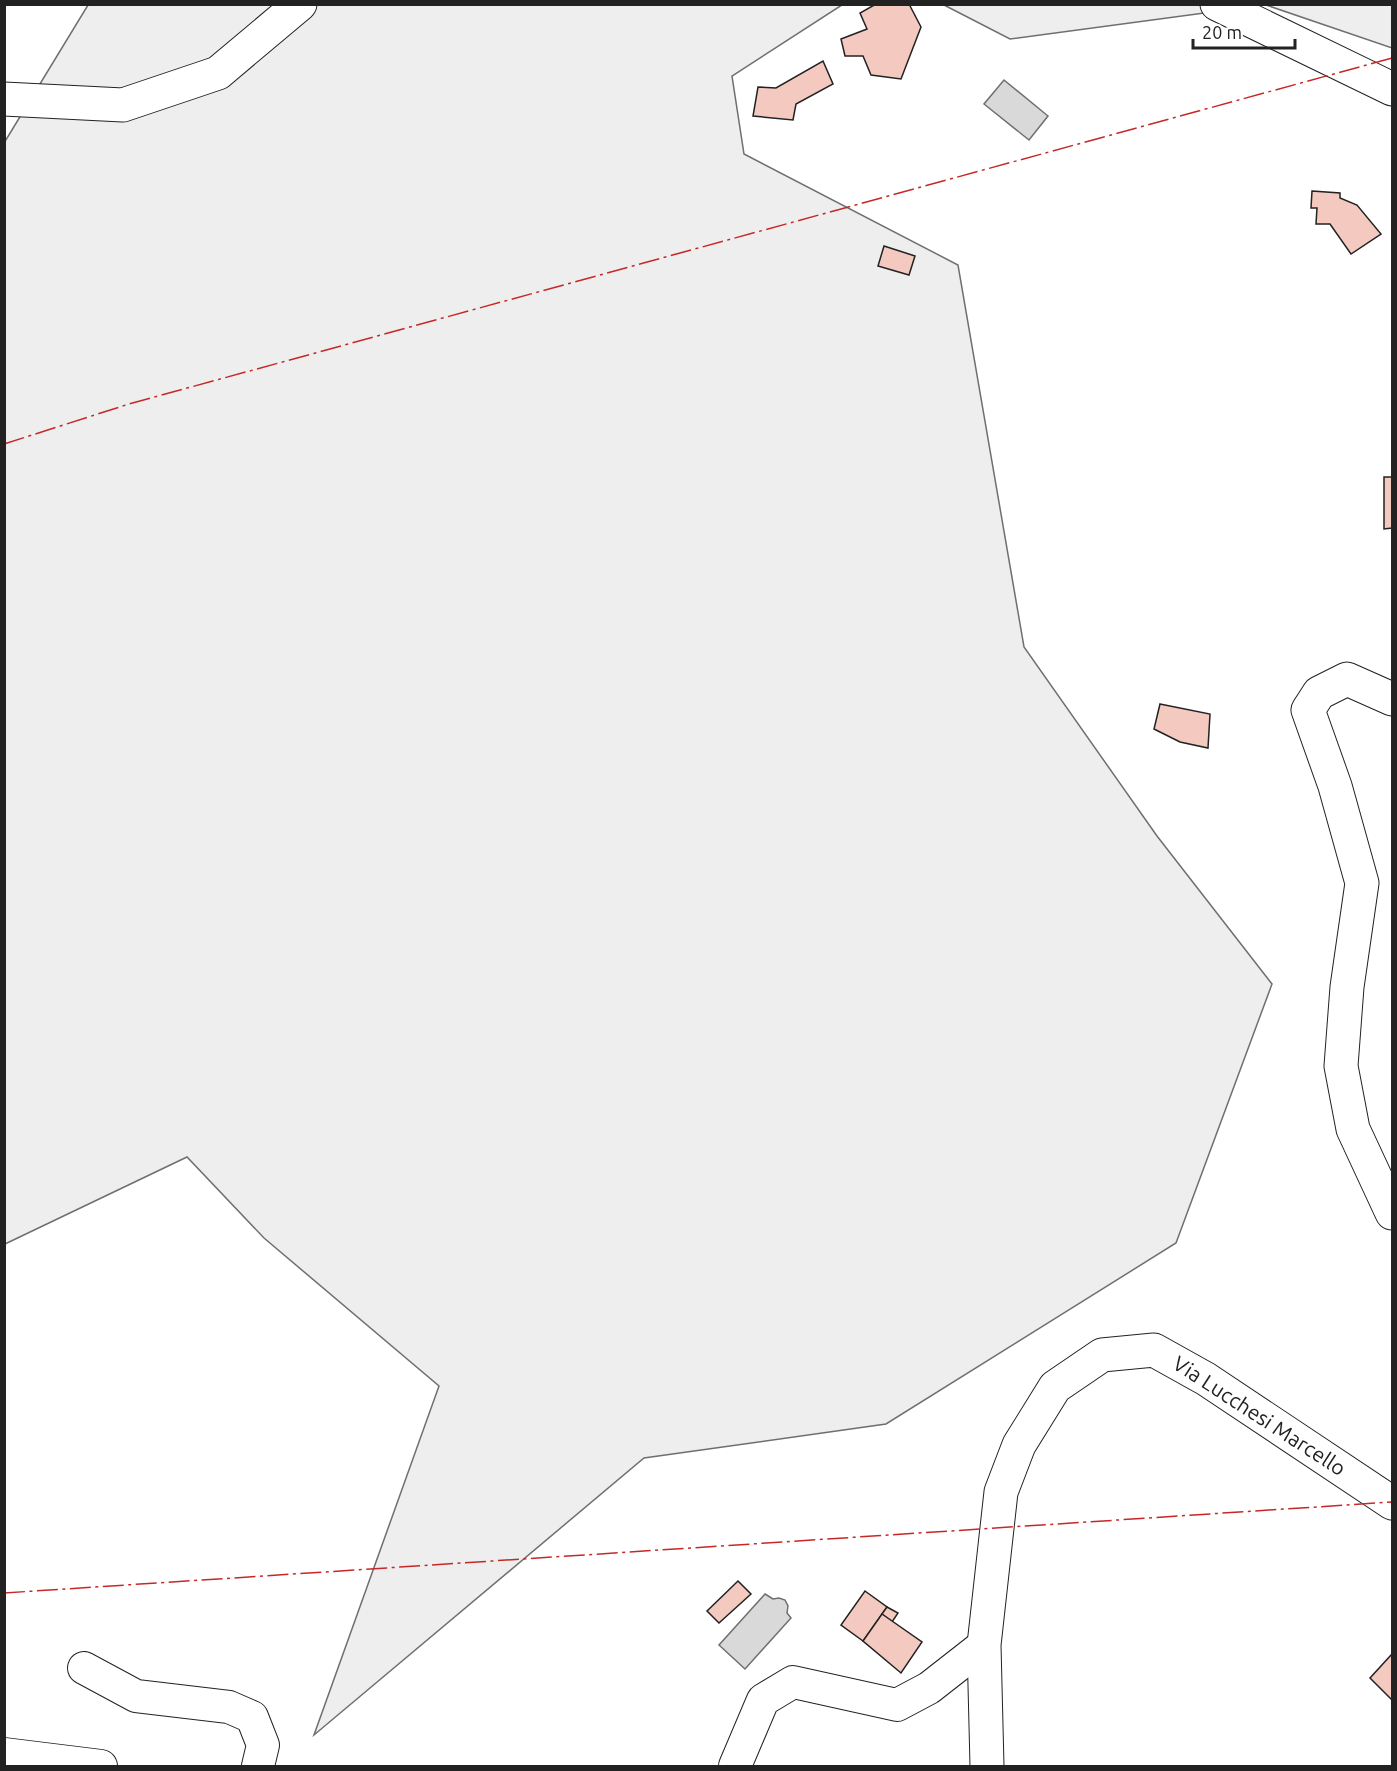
<svg xmlns="http://www.w3.org/2000/svg" width="1397" height="1771" font-family="Ubuntu,sans-serif">
<rect width="100%" height="100%" fill="#fff"/>
<g fill="#eee" stroke="#6f6f6f" stroke-width="1.5">
<polygon points="88,5 842,5 732,76 744,154 958,265 1024,647 1157,836 1272,984 1176,1243 886,1424 644,1458 314,1735 439,1386 264,1238 187,1157 5,1244 4,143"/>
<polygon points="944,5 1264,5 1010,39"/>
<polygon points="1266,5 1392,5 1392,48"/>
</g>
<g fill="#d9d9d9" stroke="#6f6f6f" stroke-width="1.5">
<polygon points="1004,80 1048,116 1029,140 984,104"/>
<polygon points="765,1594 773,1599 779,1598 785,1600 788,1606 787,1613 791,1618 745,1669 719,1645"/>
</g>
<g fill="#f3c9c0" stroke="#222" stroke-width="1.5">
<polygon points="876,4 909,4 921,27 901,79 871,75 863,56 845,56 841,39 867,29 860,13"/>
<polygon points="823,61 833,84 796,104 793,120 753,116 758,87 776,88"/>
<polygon points="1312,191 1340,193 1340,198 1357,205 1381,234 1351,254 1330,224 1316,224 1317,208 1311,208"/>
<polygon points="884,246 915,256 909,275 878,266"/>
<polygon points="1384,477 1392,477 1392,528 1384,529"/>
<polygon points="1160,704 1210,714 1208,748 1180,742 1154,729"/>
<polygon points="738,1581 751,1594 719,1623 707,1611"/>
<polygon points="865,1591 887,1607 863,1641 841,1625"/>
<polygon points="887,1607 898,1613 892,1622 882,1614"/>
<polygon points="882,1614 922,1642 901,1673 863,1641"/>
<polygon points="1392,1654 1392,1700 1370,1678"/>
</g>
<g fill="none" stroke-linecap="round" stroke-linejoin="round">
<defs>
<g id="minor">
<polyline points="84,1668 136,1696 229,1707 252,1717 263,1745 258,1766"/>
<polyline points="4,1754 101,1766"/>
<polyline points="735,1766 763,1700 793,1682 897,1705 929,1688 984,1645"/>
</g>
<g id="tertiary">
<polyline points="1217,4 1392,89"/>
<polyline points="4,99 123,105 218,73 300,4"/>
<polyline points="1392,699 1347,679 1319,693 1308,710 1335,786 1362,883 1347,987 1341,1066 1353,1129 1392,1213"/>
<polyline points="987,1766 984,1645 1001,1492 1019,1445 1055,1387 1102,1355 1154,1350 1206,1379 1392,1503"/>
</g>
</defs>
<use href="#minor" stroke="#222" stroke-width="34"/>
<use href="#tertiary" stroke="#222" stroke-width="35"/>
<use href="#minor" stroke="#fff" stroke-width="32"/>
<use href="#tertiary" stroke="#fff" stroke-width="33"/>
<g stroke="#c62828" stroke-width="1.5" stroke-dasharray="21 4.5 3 4.5" stroke-linecap="butt">
<polyline points="4,444 129,404 1392,58"/>
<polyline points="4,1593 1392,1502"/>
</g>
</g>
<g text-anchor="middle" stroke-width="4.5" stroke-linejoin="round" paint-order="stroke">
<g font-size="21" fill="#222" stroke="#fff">
<text transform="translate(1259 1416) rotate(33)" y="7">Via Lucchesi Marcello</text>
</g>
</g>
<rect width="1397" height="1771" fill="none" stroke="#222222" stroke-width="12"/>
<path d="M1193 39v9h102v-9" fill="none" stroke="#222222" stroke-width="3"/>
<text x="1202" y="39" font-size="18" fill="#222222" stroke="#ffffff" stroke-width="4.5" paint-order="stroke">20 m</text>
</svg>
